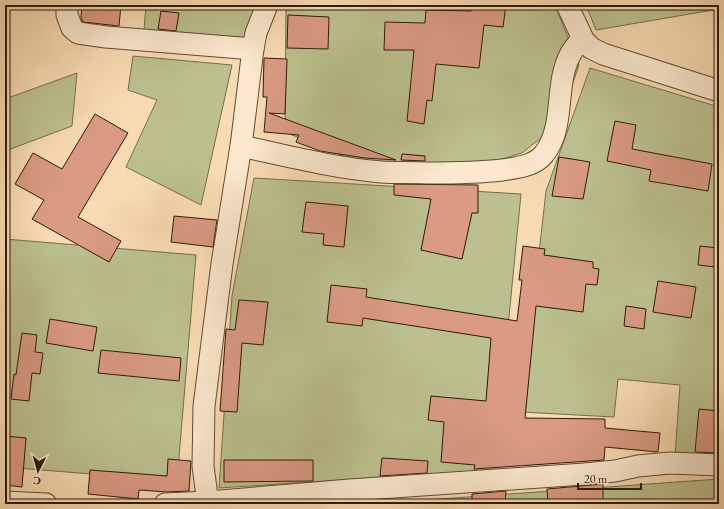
<svg xmlns="http://www.w3.org/2000/svg" width="724" height="509" font-family="'EB Garamond',serif">
<rect width="100%" height="100%" fill="#f9dbb3"/>
<filter id="stains"><feTurbulence type="fractalNoise" baseFrequency=".005" numOctaves="4"/><feColorMatrix values="0 0 0 0 .2 0 0 0 0 .09 0 0 0 0 .02 0 0 0 .5 -.17"/></filter>
<radialGradient id="worn" r=".72"><stop offset=".6" stop-color="#630" stop-opacity="0"/><stop offset="1" stop-color="#630" stop-opacity=".3"/></radialGradient>
<g fill="#bcc08e" stroke="#766d4c">
<polygon points="146,5 261,5 243,44 144,30"/>
<polygon points="286,5 555,5 579,65 569,94 551,130 522,153 489,163 363,164 285,132"/>
<polygon points="586,5 719,5 719,9 596,30"/>
<polygon points="133,56 232,65 201,205 126,167 157,100 128,90"/>
<polygon points="590,68 719,107 719,457 675,456 680,385 618,379 614,417 521,412 546,191"/>
<polygon points="77,73 72,126 5,151 5,99"/>
<polygon points="254,178 521,194 494,470 219,488 232,296"/>
<polygon points="5,239 196,255 177,481 5,467"/>
<polygon points="719,479 719,504 370,504"/>
</g>
<g fill="#da9a83" stroke="#2f1a09">
<polygon points="82,5 121,5 119,26 83,22 81,17"/>
<polygon points="472,5 506,5 503,27 484,25 479,68 436,64 432,101 427,100 424,124 407,121 414,50 384,50 385,22 425,23 426,10 471,11"/>
<polygon points="161,11 179,13 176,31 158,29"/>
<polygon points="288,15 329,17 328,49 287,48"/>
<polygon points="264,58 287,59 285,114 269,113 396,160 365,158 320,151 296,142 299,135 264,132 267,97 263,97"/>
<polygon points="95,114 128,133 78,217 121,241 109,262 32,219 44,200 15,184 33,153 62,169"/>
<polygon points="615,121 636,125 632,149 712,164 708,191 649,181 651,170 607,161"/>
<polygon points="402,154 425,156 425,161 401,160"/>
<polygon points="559,157 590,162 583,199 552,196"/>
<polygon points="394,184 478,185 478,213 472,213 462,259 421,250 431,199 394,195"/>
<polygon points="306,202 348,206 344,247 323,245 324,234 302,232"/>
<polygon points="174,216 217,220 213,247 171,242"/>
<polygon points="523,246 545,249 544,255 593,262 593,268 599,269 597,285 586,284 583,312 536,306 525,418 605,419 605,428 660,433 658,452 605,447 604,460 474,469 475,465 441,462 444,422 428,420 431,396 486,401 491,338 363,318 362,326 327,322 331,285 367,289 366,297 517,321 522,280 519,280"/>
<polygon points="700,246 718,248 716,267 698,265"/>
<polygon points="658,281 696,287 691,318 653,312"/>
<polygon points="239,300 268,302 263,345 242,343 237,412 220,411 226,329 235,330"/>
<polygon points="626,306 646,309 644,329 624,326"/>
<polygon points="50,319 97,327 93,351 46,343"/>
<polygon points="22,333 37,335 35,352 43,353 40,374 32,373 29,401 11,399 14,374 16,375"/>
<polygon points="101,350 181,358 179,381 98,373"/>
<polygon points="699,409 719,411 719,453 695,452"/>
<polygon points="5,436 26,438 22,487 5,485"/>
<polygon points="382,458 428,461 427,473 380,476"/>
<polygon points="168,459 191,461 189,491 168,492 139,490 138,499 88,494 90,470 167,476"/>
<polygon points="224,460 313,460 313,481 224,482"/>
<polygon points="603,484 603,502 548,504 547,489"/>
<polygon points="506,491 505,504 472,504 472,494"/>
</g>
<g fill="none" stroke-linecap="round" stroke-linejoin="round">
<defs>
<g id="minor">
<polyline points="67,5 67,15 72,28 78,33 106,37 253,49"/>
<polyline points="567,5 584,41 591,48 603,54 719,91"/>
<path d="M241 146C287 156 334 168 381 172 396 173 411 172 427 173 452 173 477 173 502 170 516 168 535 166 544 154 566 126 554 86 570 55 573 49 578 44 582 38"/>
<polyline points="5,502 46,504"/>
<polyline points="165,504 208,502 350,490 584,474 615,471 638,466 670,463 719,465"/>
<polyline points="208,504 203,466 204,406 222,264 241,146 253,49 256,33 267,5"/>
</g>
</defs>
<use href="#minor" stroke="#624a34" stroke-width="23"/>
<use href="#minor" stroke="#fbe8ce" stroke-width="21"/>
</g>
<rect width="724" height="509" fill="none" stroke="#f9dbb3" stroke-width="20"/>
<rect x="6" y="6" width="712" height="497" fill="none" stroke="#2f1a09" stroke-width="2"/>
<rect x="10" y="10" width="704" height="489" fill="none" stroke="#2f1a09"/>
<g transform="translate(38 471) rotate(186)" stroke="#fbe8ce" stroke-width="3" paint-order="stroke">
<path d="M0-3L7 15L0 10L-7 15Z" fill="#2f1a09"/>
<text y="-6" font-size="11" font-weight="bold" text-anchor="middle" fill="#2f1a09">С</text>
</g>
<path d="M578 483v6h63v-6" fill="none" stroke="#2f1a09" stroke-width="2"/>
<text x="584" y="483" font-size="12" fill="#2f1a09" stroke="#fbe8ce" stroke-width="3" paint-order="stroke">20 m</text>
<rect width="100%" height="100%" filter="url(#stains)"/>
<rect width="100%" height="100%" fill="url(#worn)"/>
</svg>
